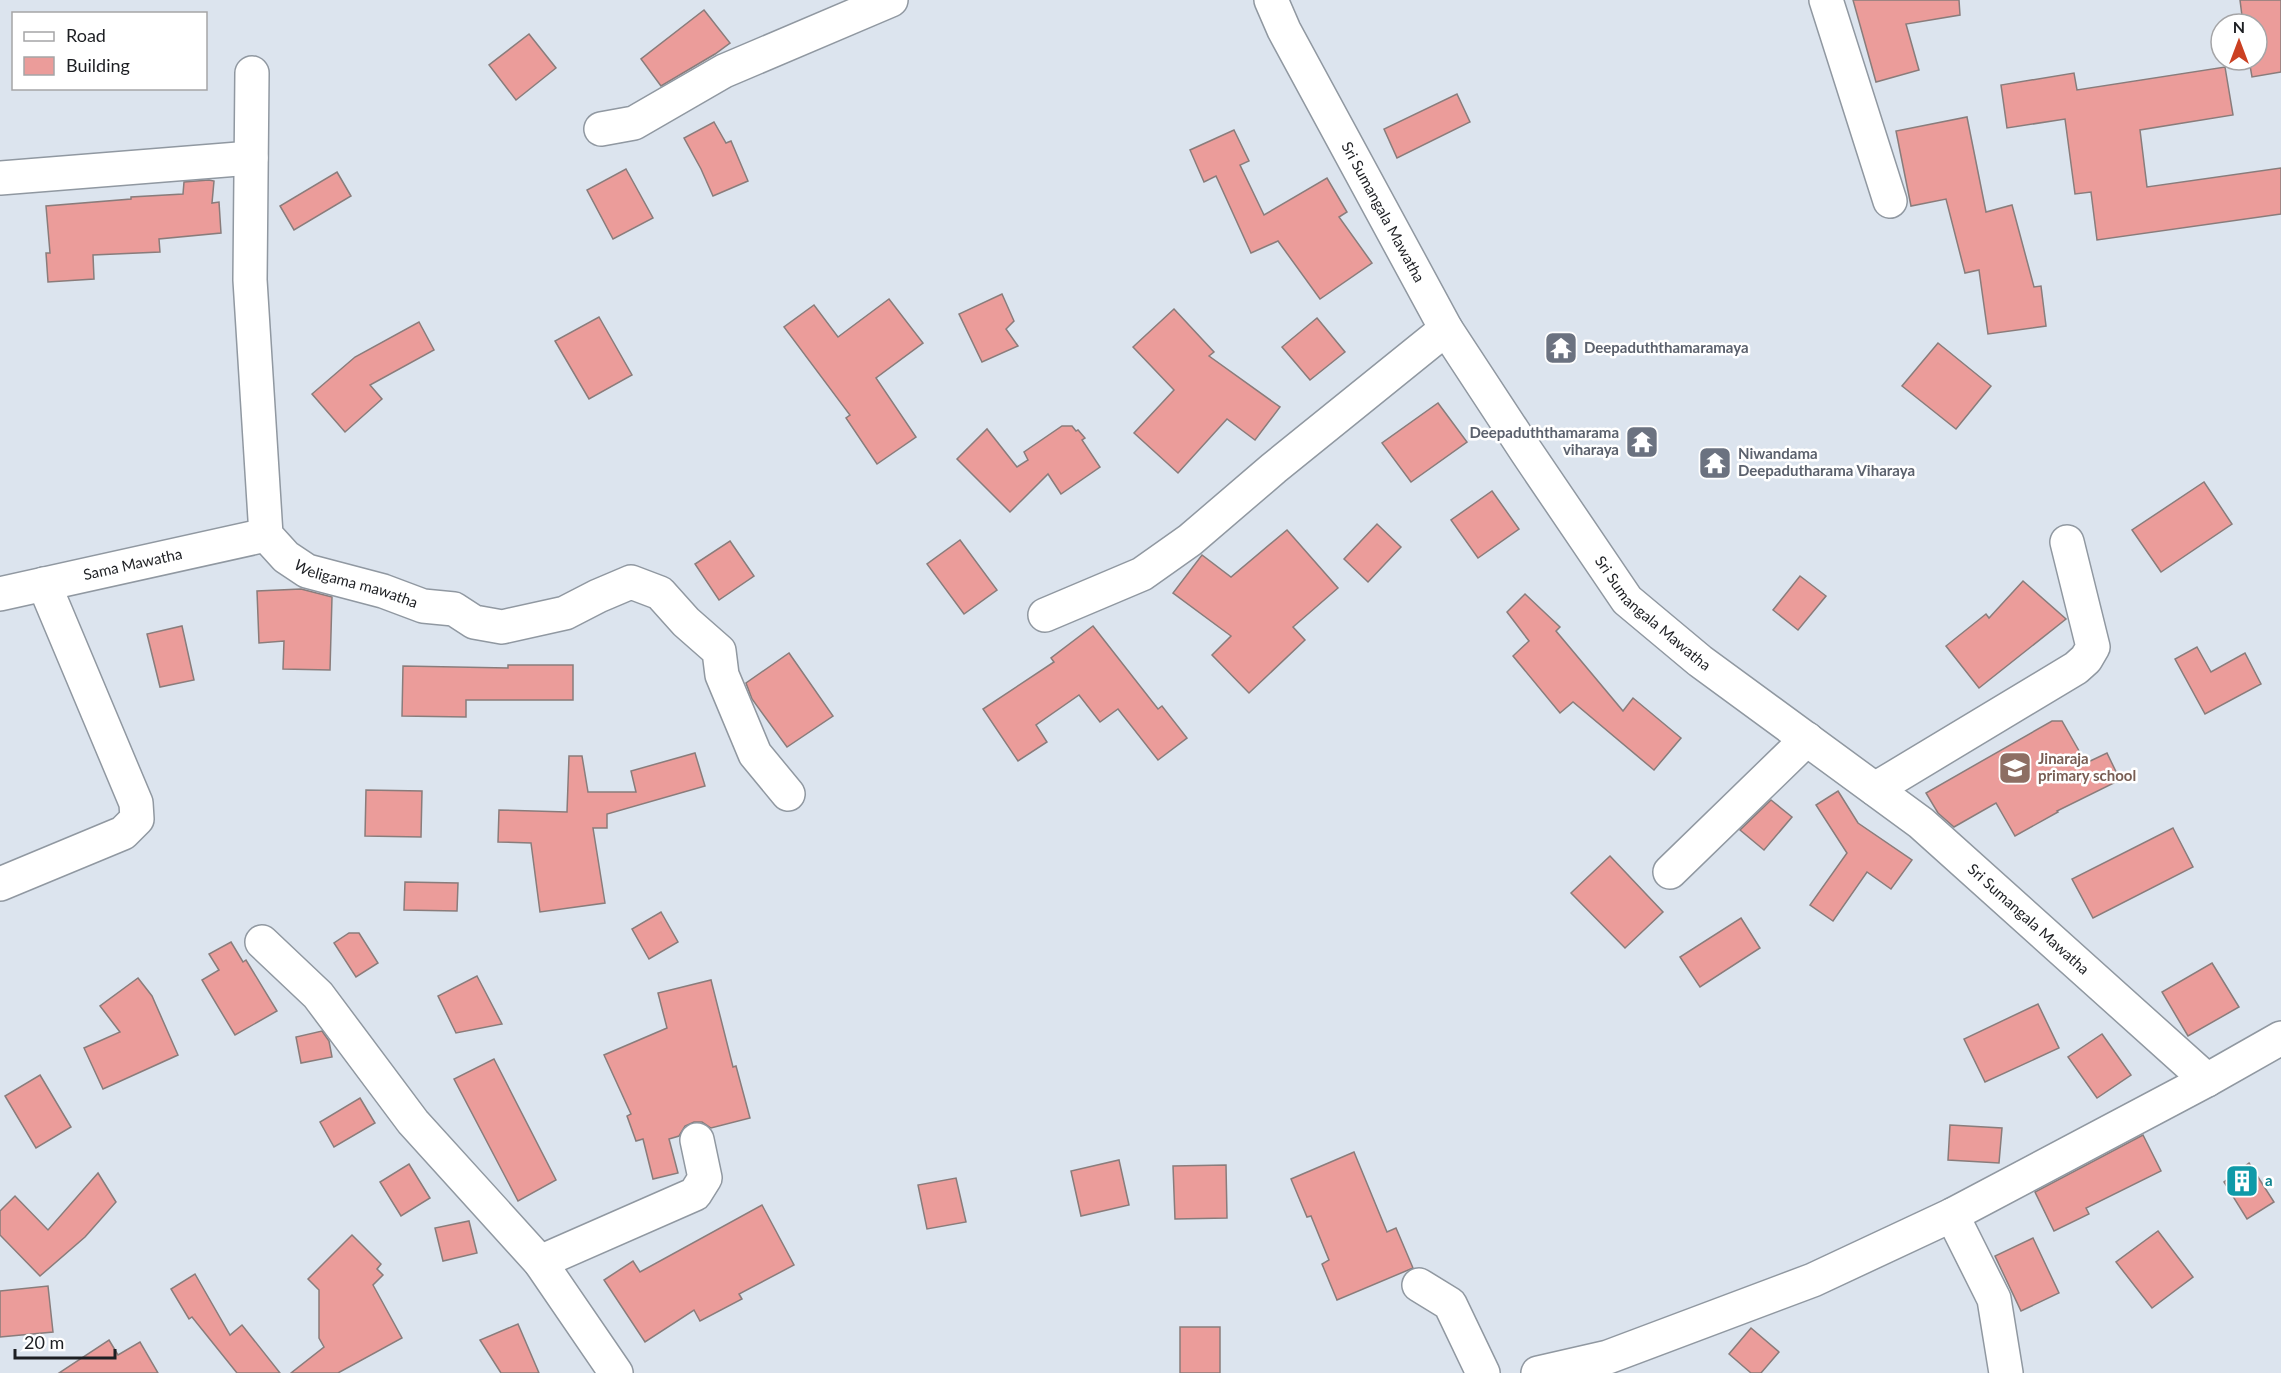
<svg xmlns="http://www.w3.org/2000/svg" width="2281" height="1373" font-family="Lato,sans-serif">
<rect width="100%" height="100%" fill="#dce4ee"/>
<g fill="#eb9c9a" stroke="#897c7b" stroke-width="1.5">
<polygon points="1853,0 1959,0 1960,15 1906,24 1919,70 1876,82"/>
<polygon points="2240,0 2281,0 2281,72 2252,77 2249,60 2257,60 2257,24 2243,24"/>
<polygon points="704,10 730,43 715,54 661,86 641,59"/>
<polygon points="529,34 556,68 516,100 489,65"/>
<polygon points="2225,67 2233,115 2140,130 2147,187 2281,168 2281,214 2097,240 2091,192 2075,194 2065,119 2007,128 2001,85 2074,73 2077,90"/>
<polygon points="1457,94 1470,122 1397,158 1384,129"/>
<polygon points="1967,117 1986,212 2012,205 2034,287 2041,286 2046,326 1988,334 1979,270 1965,273 1946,199 1911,206 1896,131"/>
<polygon points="714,122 726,143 731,141 748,181 713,196 701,169 684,138"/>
<polygon points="1234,130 1249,161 1240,165 1264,215 1327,178 1347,212 1339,217 1372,263 1320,299 1278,241 1251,253 1216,176 1204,182 1190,150"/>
<polygon points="626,169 653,218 613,239 587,190"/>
<polygon points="337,172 351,196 294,230 280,206"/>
<polygon points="209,180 214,181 212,203 219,202 221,233 159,239 160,252 93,255 94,279 48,282 46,253 50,253 46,206 131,199 131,197 183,194 184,182"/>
<polygon points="1002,294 1014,321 1006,329 1018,346 982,362 959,314"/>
<polygon points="889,299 923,343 876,378 916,437 877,464 846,418 850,415 784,327 814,305 838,337"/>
<polygon points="1174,309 1214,352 1209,356 1280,407 1255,440 1227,419 1178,473 1134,433 1174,390 1133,347"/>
<polygon points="599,317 632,375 589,399 555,341"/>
<polygon points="1317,318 1345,352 1310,380 1282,347"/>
<polygon points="419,322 434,350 370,385 382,399 345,432 312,394 355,357"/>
<polygon points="1938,343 1991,386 1956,429 1902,386"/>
<polygon points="1438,403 1467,442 1411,482 1382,443"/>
<polygon points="1062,426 1072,426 1076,431 1078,430 1085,438 1082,440 1100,467 1061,494 1048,474 1010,512 957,459 987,429 1017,467 1028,460 1024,452"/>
<polygon points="2204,482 2232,524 2161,572 2132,530"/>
<polygon points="1492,491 1519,529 1478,558 1451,520"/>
<polygon points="1377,524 1401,547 1368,582 1344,559"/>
<polygon points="1287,530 1338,588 1293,627 1305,640 1249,693 1212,655 1231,636 1173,593 1202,555 1231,577"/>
<polygon points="960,540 997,590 964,614 927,564"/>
<polygon points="730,541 754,576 719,600 695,564"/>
<polygon points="1800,576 1826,596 1798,630 1773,610"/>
<polygon points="2023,581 2066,619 1979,688 1946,646 1986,614 1989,618"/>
<polygon points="301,589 332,597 330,670 283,669 284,641 259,643 257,591"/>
<polygon points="1525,594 1560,627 1556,631 1623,711 1633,698 1681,738 1654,770 1573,702 1560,713 1513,656 1529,641 1507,612"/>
<polygon points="182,626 194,680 160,687 147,634"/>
<polygon points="1093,626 1158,709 1162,706 1187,738 1158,760 1118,709 1100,722 1079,695 1036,725 1047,742 1018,761 983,709 1054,662 1051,658"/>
<polygon points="2197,647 2211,672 2245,653 2261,684 2205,714 2175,659"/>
<polygon points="789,653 833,716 787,747 752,699 746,683"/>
<polygon points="508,665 573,665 573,700 466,700 466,717 402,716 403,666 508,668"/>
<polygon points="2052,721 2062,721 2086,763 2107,753 2120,780 2057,811 2058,812 2015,836 1996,803 1954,827 1938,813 1926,793"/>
<polygon points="695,753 705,786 607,814 607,828 593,828 605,903 540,912 531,843 498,842 499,810 567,812 569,756 582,756 588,792 636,792 631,771"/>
<polygon points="366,790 422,791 421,837 365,836"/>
<polygon points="1838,791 1858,823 1912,860 1891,889 1867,872 1833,921 1810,905 1847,853 1816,805"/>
<polygon points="1771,800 1792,817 1764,850 1740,830"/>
<polygon points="2173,828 2193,867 2093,918 2072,879"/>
<polygon points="1610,856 1663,912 1625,948 1571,893"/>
<polygon points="405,882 458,883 457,911 404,910"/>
<polygon points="661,912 678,942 649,959 632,929"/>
<polygon points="1741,918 1760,948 1700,987 1680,957"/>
<polygon points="349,933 359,933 378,963 356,977 334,943"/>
<polygon points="231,942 243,962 246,960 277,1011 235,1035 202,980 219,970 209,954"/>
<polygon points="2212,963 2239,1007 2188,1036 2162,992"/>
<polygon points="477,976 502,1024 456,1033 438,996"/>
<polygon points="138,978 152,996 178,1055 103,1089 84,1048 120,1032 100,1006"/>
<polygon points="711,980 733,1067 736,1066 750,1118 711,1128 702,1122 694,1122 685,1126 679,1136 669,1139 678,1173 653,1179 643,1139 636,1141 627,1116 631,1114 604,1055 667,1028 658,993"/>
<polygon points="2038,1004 2059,1048 1985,1082 1964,1039"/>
<polygon points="322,1031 329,1041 332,1057 301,1063 296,1037"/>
<polygon points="2102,1034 2131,1075 2097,1098 2068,1057"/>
<polygon points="494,1059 556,1180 518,1201 454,1079"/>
<polygon points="40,1075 71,1127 36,1148 5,1096"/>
<polygon points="360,1098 375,1123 334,1147 320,1122"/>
<polygon points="1950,1125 2002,1128 1999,1163 1948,1160"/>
<polygon points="2143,1135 2161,1171 2086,1208 2089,1214 2054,1231 2035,1192"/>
<polygon points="1354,1152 1387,1232 1396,1228 1413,1268 1337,1300 1322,1264 1329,1260 1311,1216 1307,1217 1291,1179"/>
<polygon points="1119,1160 1129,1205 1081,1216 1071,1171"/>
<polygon points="2249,1163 2274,1202 2247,1219 2224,1182"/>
<polygon points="409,1164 430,1198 401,1216 380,1182"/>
<polygon points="1226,1165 1227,1218 1175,1219 1173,1166"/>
<polygon points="98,1173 116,1202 85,1237 40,1276 0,1235 0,1211 15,1196 48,1230"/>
<polygon points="956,1178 966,1222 927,1229 918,1185"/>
<polygon points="762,1205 794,1265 739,1294 742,1299 700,1321 694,1310 645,1342 604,1280 633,1261 640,1272"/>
<polygon points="469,1221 477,1253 443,1261 435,1228"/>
<polygon points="2158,1231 2193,1277 2152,1308 2116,1262"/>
<polygon points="352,1235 381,1264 377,1269 383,1275 373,1285 402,1338 338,1373 291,1373 324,1347 319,1338 319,1290 308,1279"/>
<polygon points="2033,1238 2059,1293 2021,1311 1995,1256"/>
<polygon points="195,1274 230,1335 242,1325 280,1373 237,1373 192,1317 189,1319 171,1289"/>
<polygon points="48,1286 53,1332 0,1337 0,1291"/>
<polygon points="518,1324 539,1373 501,1373 480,1340"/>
<rect x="1180" y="1327" width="40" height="46"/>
<polygon points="1751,1328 1779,1352 1761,1373 1751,1373 1729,1354"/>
<polygon points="109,1340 118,1355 140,1342 158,1373 59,1373"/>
</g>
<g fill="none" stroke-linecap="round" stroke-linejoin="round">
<defs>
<g id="minor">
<path id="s1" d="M1271 0 1284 30 1446 329 1526 451 1627 600 1700 661 1921 823 2207 1080"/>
<polyline points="1826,0 1890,201"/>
<path id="s2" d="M252 73 250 280 266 535 286 557 307 571 383 591 423 606 454 609 474 622 502 627 565 613 598 596 631 582 660 593 686 622 719 651 722 675 755 754 788 794"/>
<polyline points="601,129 634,123 724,71 891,0"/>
<polyline points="0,178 251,158"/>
<path id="s3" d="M0 594 266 535"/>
<polyline points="1045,615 1142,574 1190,540 1274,468 1446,329"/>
<polyline points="1875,789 2076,668 2086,659 2093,647 2067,542"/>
<polyline points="1670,872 1807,739"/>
<polyline points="0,884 123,833 137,819 136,803 44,584"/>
<polyline points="262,942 318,995 413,1122 540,1262 616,1373"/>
<polyline points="1952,1215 1994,1299 2006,1373"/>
<polyline points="540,1262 695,1194 705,1178 697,1140"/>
<polyline points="1419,1285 1450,1304 1483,1373"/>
<polyline points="1538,1373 1608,1357 1813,1280 1952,1215 2207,1080 2281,1038"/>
</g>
</defs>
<use href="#minor" stroke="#9098a1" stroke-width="36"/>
<use href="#minor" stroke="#fff" stroke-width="33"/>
</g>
<defs>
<symbol id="temple-square" viewBox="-11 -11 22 22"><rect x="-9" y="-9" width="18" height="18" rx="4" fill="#6b7280" stroke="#fff"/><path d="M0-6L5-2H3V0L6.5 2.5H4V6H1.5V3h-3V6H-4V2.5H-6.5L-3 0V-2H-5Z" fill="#fff"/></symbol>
<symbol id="school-square" viewBox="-11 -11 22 22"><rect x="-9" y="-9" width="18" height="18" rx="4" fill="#8d6e63" stroke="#fff"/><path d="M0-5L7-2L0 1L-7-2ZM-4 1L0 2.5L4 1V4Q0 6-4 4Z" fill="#fff"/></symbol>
<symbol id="building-square" viewBox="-11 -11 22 22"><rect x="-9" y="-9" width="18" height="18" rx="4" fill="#0f9aa8" stroke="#fff"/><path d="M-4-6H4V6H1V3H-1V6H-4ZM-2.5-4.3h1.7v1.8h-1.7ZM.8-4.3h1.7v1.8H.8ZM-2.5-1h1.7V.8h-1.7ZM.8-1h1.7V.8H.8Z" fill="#fff"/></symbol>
</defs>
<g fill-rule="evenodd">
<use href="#temple-square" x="1542" y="329" width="38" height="38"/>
<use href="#temple-square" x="1623" y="423" width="38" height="38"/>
<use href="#temple-square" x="1696" y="444" width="38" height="38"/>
<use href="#school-square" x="1996" y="749" width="38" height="38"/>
<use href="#building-square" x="2223" y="1162" width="38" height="38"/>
</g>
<g text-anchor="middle" stroke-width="5" stroke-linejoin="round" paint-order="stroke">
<g font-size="15" fill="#1d1f23" stroke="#fff">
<text dy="5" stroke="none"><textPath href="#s1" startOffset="240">Sri Sumangala Mawatha</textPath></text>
<text dy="5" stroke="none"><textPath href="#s3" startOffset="136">Sama Mawatha</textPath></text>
<text dy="5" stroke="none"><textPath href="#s2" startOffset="568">Weligama mawatha</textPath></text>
<text dy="5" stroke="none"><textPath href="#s1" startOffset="726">Sri Sumangala Mawatha</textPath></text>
<text dy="5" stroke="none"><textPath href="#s1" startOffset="1212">Sri Sumangala Mawatha</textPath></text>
</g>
<g font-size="15" font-weight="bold" fill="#5b616d" stroke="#fff" text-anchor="start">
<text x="1584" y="353">Deepaduththamaramaya</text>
<text x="1619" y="438" text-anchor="end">Deepaduththamarama<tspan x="1619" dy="17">viharaya</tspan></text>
<text x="1738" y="459">Niwandama<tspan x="1738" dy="17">Deepadutharama Viharaya</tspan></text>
</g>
<g font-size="15" font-weight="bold" fill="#785e54" stroke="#fff" text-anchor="start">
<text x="2038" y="764">Jinaraja<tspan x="2038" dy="17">primary school</tspan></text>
</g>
<g font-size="15" font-weight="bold" fill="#0d838f" stroke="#fff" text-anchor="start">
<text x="2265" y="1186">a</text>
</g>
</g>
<rect x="12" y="12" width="195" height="78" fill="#ffffff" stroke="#a5a5a7" stroke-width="1.5"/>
<rect x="24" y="32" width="30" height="9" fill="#ffffff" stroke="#a5a5a7" stroke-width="1.5"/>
<text x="66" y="42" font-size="18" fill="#1d1f23">Road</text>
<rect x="24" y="57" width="30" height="18" fill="#eb9c9a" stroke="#a5a5a7" stroke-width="1.5"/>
<text x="66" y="72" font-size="18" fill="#1d1f23">Building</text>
<g transform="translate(2239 42)"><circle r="28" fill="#ffffff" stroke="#a5a5a7" stroke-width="1.5"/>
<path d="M0-4.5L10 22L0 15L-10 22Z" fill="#cb4022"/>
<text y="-9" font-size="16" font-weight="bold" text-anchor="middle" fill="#1d1f23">N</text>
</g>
<path d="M15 1349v9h100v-9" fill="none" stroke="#1d1f23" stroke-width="3"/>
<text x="24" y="1349" font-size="18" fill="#1d1f23" stroke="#ffffff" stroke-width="4.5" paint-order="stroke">20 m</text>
</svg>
